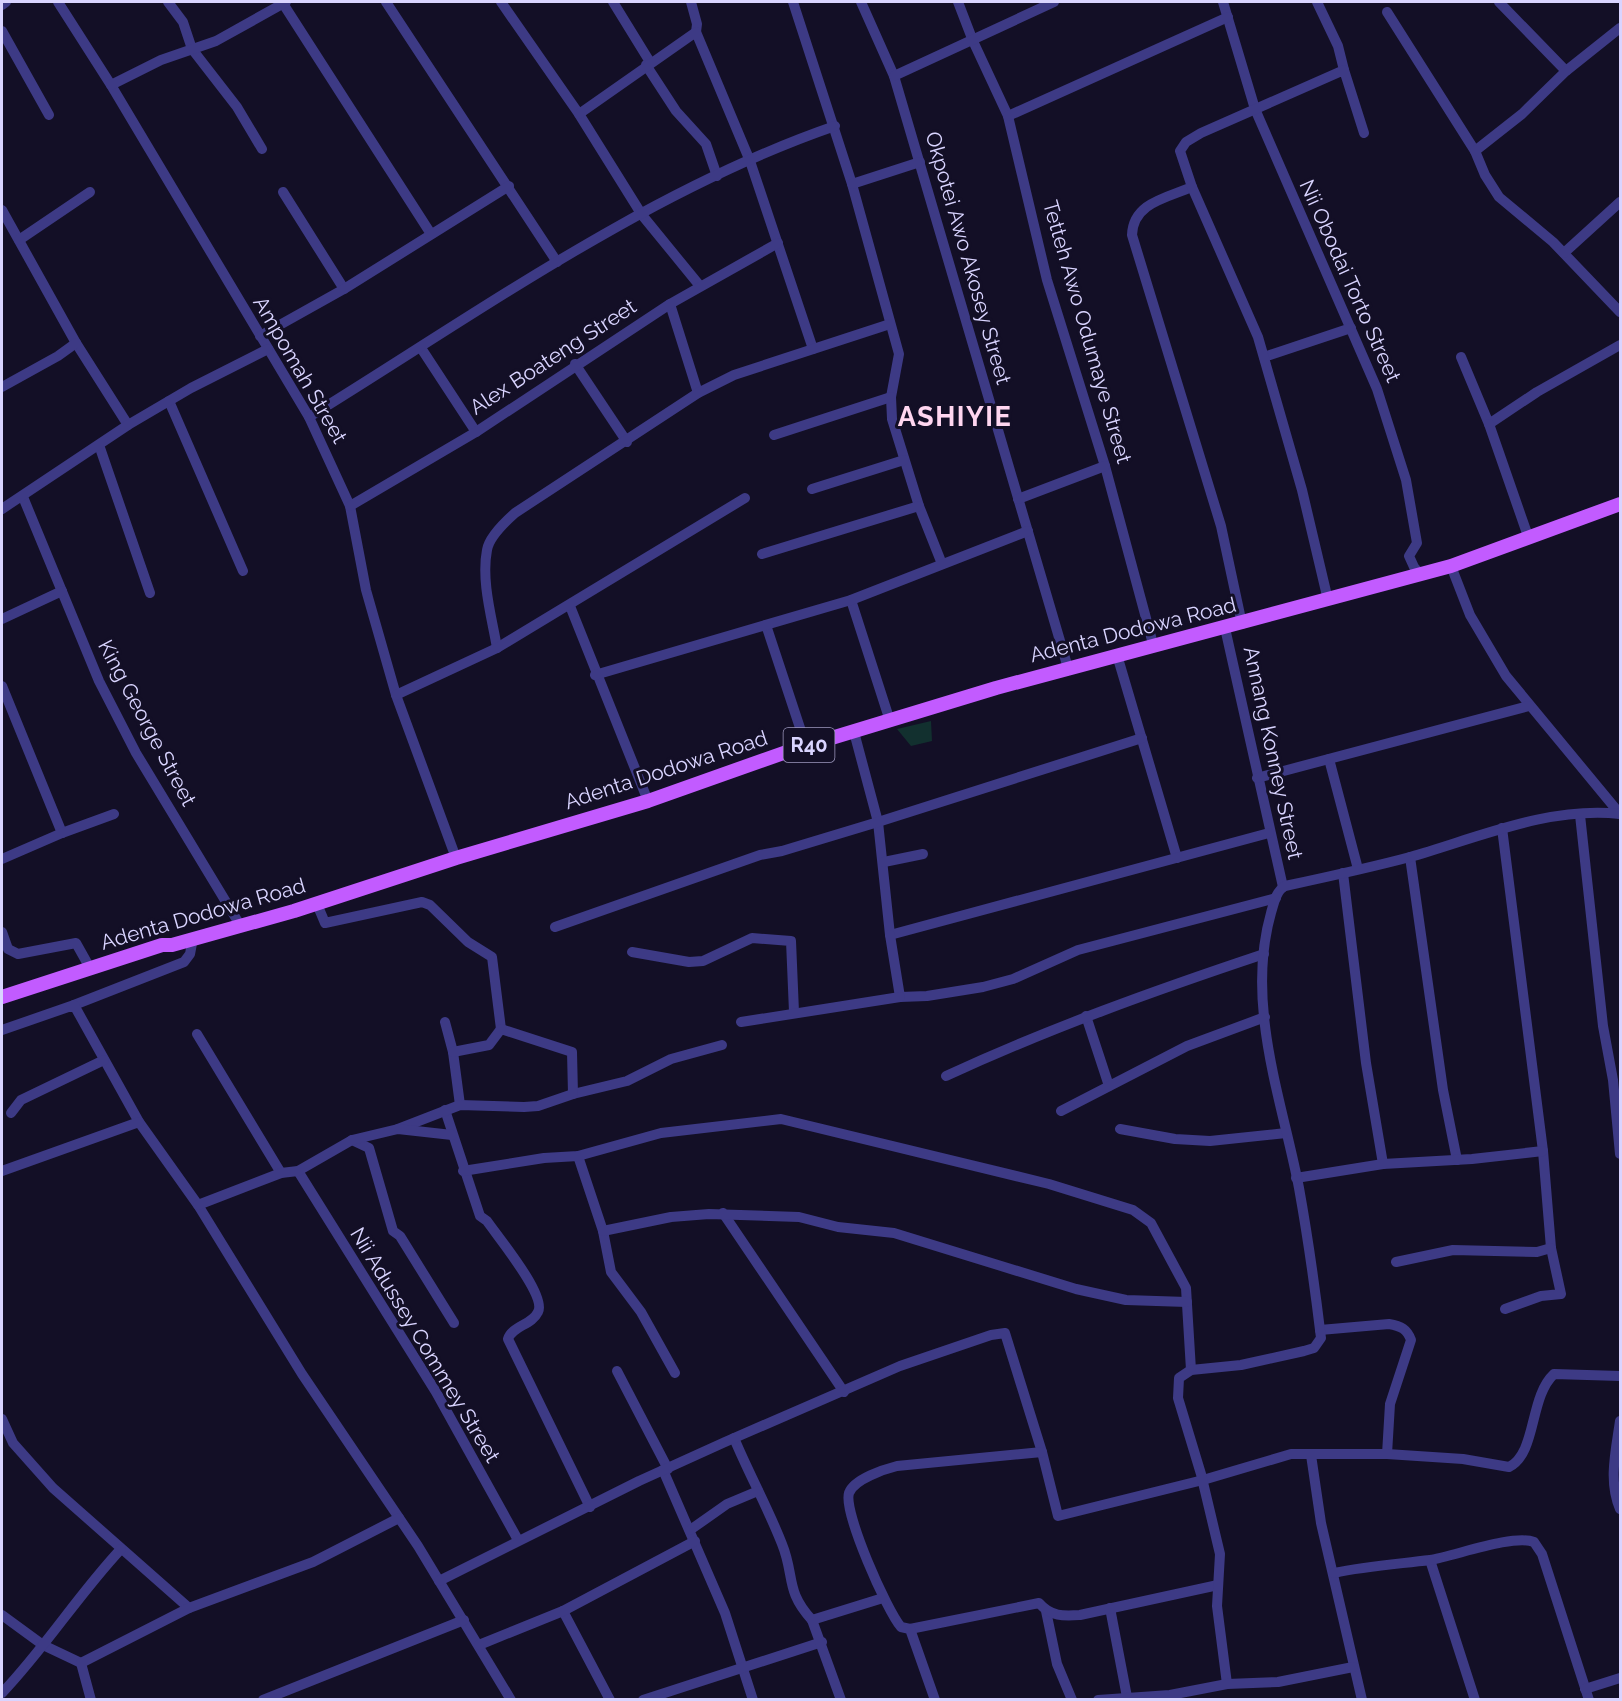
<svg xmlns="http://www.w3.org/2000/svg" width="1622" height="1701" font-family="Raleway,sans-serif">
<rect width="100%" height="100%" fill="#130f26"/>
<polygon fill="#12302f" points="931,721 932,741 911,746 897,729"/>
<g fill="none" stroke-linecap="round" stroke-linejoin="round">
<g stroke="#3d3a85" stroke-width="10">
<polyline points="58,2 111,85 309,417 350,506 366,590 396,695 456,858"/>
<polyline points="168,2 183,22 192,49 237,107 262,149"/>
<polyline points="282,2 431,234"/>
<polyline points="386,2 557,262"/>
<polyline points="501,2 579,114 642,215 700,286"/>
<polyline points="613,2 650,62"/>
<polyline points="691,2 697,24 696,32"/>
<polyline points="793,2 852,184 899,354 891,397 892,419 919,506 942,564"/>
<polyline points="861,2 894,76 1068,668"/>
<polyline points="958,2 973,41 1008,116 1047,280 1105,466 1153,644"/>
<polyline points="1223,2 1255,109 1377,389 1406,480 1417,543 1409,556 1414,567 1421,575"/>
<polyline points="1317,2 1338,46 1344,70"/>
<polyline points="1499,2 1566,71"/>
<polyline points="2,5 6,2"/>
<polyline points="1387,12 1475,151"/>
<polyline points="1620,28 1566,71 1522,114 1475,151 1485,175 1499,197 1553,242 1620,312"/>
<polyline points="2,31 49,115"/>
<polyline points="646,65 676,111 706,144 717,176"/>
<polyline points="894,76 1054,2"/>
<polyline points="111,85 161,60 216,41 286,2"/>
<polyline points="579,114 696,32 750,161 813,349"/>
<polyline points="1008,116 1228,17"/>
<polyline points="852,184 920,162"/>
<path d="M1192 187C1166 198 1133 203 1132 235L1221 526 1242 624"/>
<polyline points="283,192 344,289"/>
<polyline points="2,210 76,343 128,425"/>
<polyline points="19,240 90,192"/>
<polyline points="1564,253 1620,202"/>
<polyline points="670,304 698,393"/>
<polyline points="260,336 344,289 509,186"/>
<polyline points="421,348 476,432"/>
<polyline points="1264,357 1351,328"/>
<polyline points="1461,357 1489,424 1537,392 1620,345"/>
<polyline points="575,364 627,442"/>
<polyline points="2,387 58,356 76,343"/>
<polyline points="169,401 243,571"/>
<path d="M309 417C476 314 649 190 835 126"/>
<polyline points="1489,424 1529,539"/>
<polyline points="774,435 891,397"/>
<polyline points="99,445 150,593"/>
<polyline points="812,489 904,460"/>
<polyline points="23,497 99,681 136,753 240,925"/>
<polyline points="1018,499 1105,466"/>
<polyline points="350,506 476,432 670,304 778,243"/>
<polyline points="2,509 128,425 191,388 268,349"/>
<polyline points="762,554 919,506"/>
<polyline points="1451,566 1470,615 1506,676 1620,814"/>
<polyline points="851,600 890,721"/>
<polyline points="1328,600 1302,490 1258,337 1192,187 1180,151 1186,142 1201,133 1344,70 1364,133"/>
<polyline points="570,606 648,801"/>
<polyline points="2,619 62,591"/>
<polyline points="766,625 806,746"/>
<polyline points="1225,628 1283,887"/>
<path d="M497 648C492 618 481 581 487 550 489 537 506 521 515 513L698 393 734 375 890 324"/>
<polyline points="1117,655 1177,858"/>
<polyline points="595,675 851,600 1028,531"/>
<polyline points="2,686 62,833"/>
<polyline points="396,695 497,648 745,498"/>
<polyline points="854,732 878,822 890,935 1269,833"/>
<polyline points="1329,759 1358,869"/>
<polyline points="1257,778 1529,706"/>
<polyline points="1580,815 1603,1026 1613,1080 1620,1154"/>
<polyline points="1502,828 1543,1151 1551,1248 1561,1294 1541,1296 1505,1309"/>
<polyline points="1410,857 1443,1090 1457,1160"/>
<polyline points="2,859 62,833 114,814"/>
<polyline points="884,862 923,854"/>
<polyline points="1343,873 1366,1063 1383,1164"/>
<polyline points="317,904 325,923 422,902 430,905 468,942 492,957 501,1029"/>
<polyline points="555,927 760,855 782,851 878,822 1142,738"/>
<polyline points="2,932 8,949 18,954 76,943 90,968"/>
<polyline points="890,935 900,997 927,996 983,987 1013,979 1078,950 1276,898"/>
<polyline points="632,952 689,962 703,961 752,938 791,941 794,1012"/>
<polyline points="74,1005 184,962 190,954 193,938"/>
<polyline points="1086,1016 1109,1086"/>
<polyline points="445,1022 453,1052 460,1105"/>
<polyline points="741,1022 900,997"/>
<polyline points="2,1030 74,1005 139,1122 198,1205 302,1374 418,1546 511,1700"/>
<polyline points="197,1034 281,1173"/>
<path d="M946 1076C1050 1028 1156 990 1264 954"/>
<polyline points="573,1094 627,1081 671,1059 722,1045"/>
<path d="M445 1110 480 1216 487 1221C498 1237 547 1296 538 1312 532 1325 512 1326 508 1339L590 1507"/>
<polyline points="1061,1111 1187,1046 1265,1017"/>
<polyline points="11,1113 21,1100 104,1060"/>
<polyline points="398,1129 460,1105 524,1107 538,1106 573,1094 572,1052 501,1029 489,1045 453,1052"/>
<polyline points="1120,1129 1175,1139 1210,1141 1286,1133"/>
<polyline points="352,1140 369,1148 393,1231 400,1236 454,1323"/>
<polyline points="578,1156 603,1231 611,1272 641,1312 675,1373"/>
<polyline points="2,1171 139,1122"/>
<polyline points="298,1171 436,1392 518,1540"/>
<polyline points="463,1171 544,1158 578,1156 661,1133 781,1119 1049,1184 1133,1210 1151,1223 1186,1288 1191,1370"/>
<polyline points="1296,1178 1383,1164 1472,1159 1543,1151"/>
<polyline points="198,1205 281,1173 298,1171 352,1140 398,1129 452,1135"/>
<polyline points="723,1213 844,1392"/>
<polyline points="603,1231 671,1217 709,1214 799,1217 838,1227 894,1233 1076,1289 1126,1300 1187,1302"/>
<polyline points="1396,1262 1453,1250 1537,1252 1551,1248"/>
<path d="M1320 1330 1389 1324C1401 1326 1407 1329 1411 1340L1390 1404 1387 1454"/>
<polyline points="617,1371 668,1469"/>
<polyline points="2,1419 13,1443 53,1488 189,1608"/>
<path d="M1620 1421C1616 1450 1608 1481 1620 1509"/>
<path d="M734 1438C749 1474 768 1508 782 1544 795 1576 785 1591 812 1620"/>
<polyline points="1311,1455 1321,1523 1362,1700"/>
<polyline points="663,1470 725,1613 753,1700"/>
<polyline points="690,1530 727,1504 758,1491"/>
<polyline points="1430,1560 1475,1700"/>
<path d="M1334 1573C1366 1566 1398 1564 1430 1560 1455 1556 1513 1534 1534 1542L1542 1554 1589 1700"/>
<path d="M439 1581 639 1481 725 1442 900 1366 991 1335 1005 1333 1042 1452 1058 1516 1203 1480 1291 1454H1387L1463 1459 1509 1467C1537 1453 1529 1397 1554 1374L1620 1376"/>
<polyline points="1110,1608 1127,1697"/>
<polyline points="563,1611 610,1700"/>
<polyline points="1046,1611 1057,1664 1072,1700"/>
<polyline points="2,1615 43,1645 81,1663"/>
<path d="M910 1629 1039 1603C1051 1617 1064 1616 1080 1615L1218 1585"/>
<polyline points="479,1645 563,1611 695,1541"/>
<path d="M1227 1684 1217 1606 1220 1554 1201 1474 1178 1398 1179 1378 1191 1370 1241 1365 1304 1351 1314 1348 1321 1338C1315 1288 1308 1238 1299 1188 1282 1100 1245 1004 1271 913 1274 903 1276 891 1285 886 1327 877 1369 868 1410 857 1477 838 1549 806 1620 814"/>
<polyline points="1585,1689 1620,1678"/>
<path d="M2 1693C45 1648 78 1595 121 1549"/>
<polyline points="91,1700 81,1663 189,1608 313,1562 399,1518"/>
<polyline points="263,1700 464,1620"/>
<polyline points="643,1700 822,1642"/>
<polyline points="841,1700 812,1620 883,1598"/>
<path d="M935 1700 910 1629 901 1627C887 1611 843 1512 849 1493 854 1479 885 1469 897 1466L1042 1452"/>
<polyline points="1098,1700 1170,1695 1227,1684 1278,1682 1353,1667"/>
</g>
<polyline stroke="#c25bff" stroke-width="14" points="2,997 162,945 172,945 294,911 456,858 648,801 792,750 996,688 1451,566 1620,504"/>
</g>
<g text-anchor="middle" stroke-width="6" stroke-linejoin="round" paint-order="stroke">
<rect fill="#130f26" stroke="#9e99be" stroke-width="1.5" x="783.5" y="728" width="51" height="34" rx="4.5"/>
<g font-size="20" font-weight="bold" fill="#d9d4ff">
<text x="809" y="752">R40</text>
</g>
<g font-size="21" fill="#d9d4ff" stroke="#130f26">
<text transform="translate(968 258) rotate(74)" y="7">Okpotei Awo Akosey Street</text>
<text transform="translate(1350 281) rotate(66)" y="7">Nii Obodai Torto Street</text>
<text transform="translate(1087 332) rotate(74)" y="7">Tetteh Awo Odumaye Street</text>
<text transform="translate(553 357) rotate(-33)" y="7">Alex Boateng Street</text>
<text transform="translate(300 370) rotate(60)" y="7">Ampomah Street</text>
<text transform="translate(1133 630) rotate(-14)" y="7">Adenta Dodowa Road</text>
<text transform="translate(147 723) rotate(62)" y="7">King George Street</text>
<text transform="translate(1273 753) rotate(78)" y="7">Annang Konney Street</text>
<text transform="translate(666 770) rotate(-18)" y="7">Adenta Dodowa Road</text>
<text transform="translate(203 914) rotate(-16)" y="7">Adenta Dodowa Road</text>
<text transform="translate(425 1345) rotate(59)" y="7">Nii Adussey Commey Street</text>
</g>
<g font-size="27" font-weight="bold" letter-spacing="1.5" fill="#ffd6f0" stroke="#130f26">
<text x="955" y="426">ASHIYIE</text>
</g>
</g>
<rect width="1622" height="1701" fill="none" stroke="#d9d4ff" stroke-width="6"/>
</svg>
